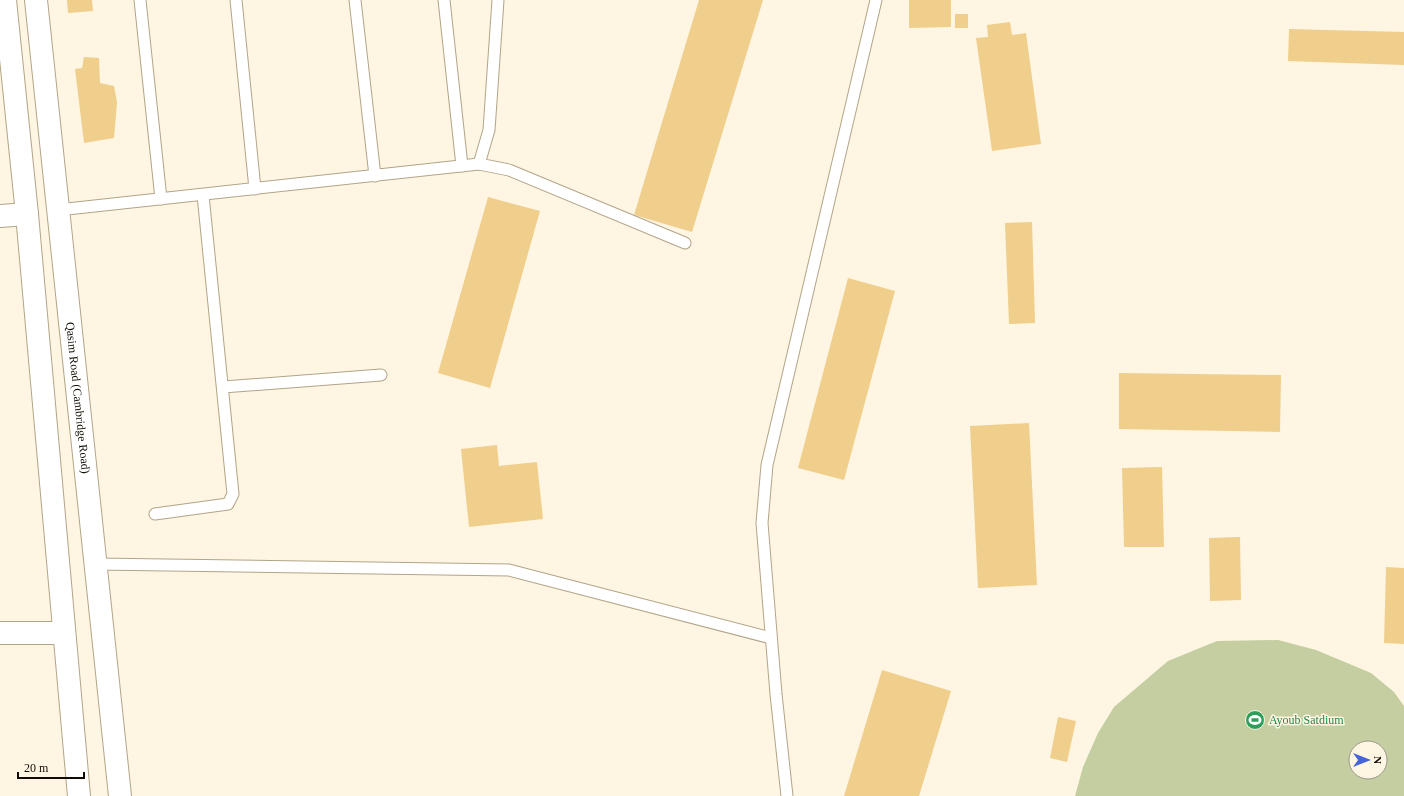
<svg xmlns="http://www.w3.org/2000/svg" width="1404" height="796" font-family="Georgia,serif">
<rect width="100%" height="100%" fill="#fef5e3"/>
<path fill="#c4cea1" fill-rule="evenodd" d="M1278 640 1316 650 1371 673 1394 692 1404 706V796H1075L1083 767 1098 733 1114 707 1168 661 1217 641ZM1356 748H1380V772H1356Z"/>
<g fill="#efcf8b">
<polygon points="67,0 92,0 93,11 68,13"/>
<polygon points="699,0 763,0 692,232 634,215"/>
<polygon points="909,0 951,0 951,27 909,28"/>
<rect x="955" y="14" width="13" height="14"/>
<polygon points="1010,22 1012,35 1026,33 1041,144 992,151 976,38 988,37 987,25"/>
<polygon points="1289,29 1404,32 1404,65 1288,61"/>
<polygon points="84,57 99,58 100,83 114,86 117,102 114,138 84,143 75,69 82,68"/>
<polygon points="488,197 540,211 490,388 438,373"/>
<polygon points="1032,222 1035,323 1009,324 1005,223"/>
<polygon points="848,278 895,291 844,480 798,468"/>
<polygon points="1119,373 1281,375 1280,432 1119,429"/>
<polygon points="1029,423 1037,585 978,588 970,426"/>
<polygon points="497,445 499,466 537,462 543,519 469,527 461,449"/>
<polygon points="1162,467 1164,547 1124,547 1122,468"/>
<polygon points="1240,537 1241,600 1210,601 1209,538"/>
<polygon points="1386,567 1404,568 1404,644 1384,643"/>
<polygon points="882,670 951,691 919,796 844,796"/>
<polygon points="1058,717 1076,721 1067,762 1050,758"/>
</g>
<g fill="none" stroke-linecap="round" stroke-linejoin="round">
<defs>
<g id="lane">
<polyline points="140,0 161,199"/>
<polyline points="236,0 255,189"/>
<polyline points="355,0 375,176"/>
<polyline points="444,0 462,166"/>
<polyline points="479,164 489,130 498,0"/>
<polyline points="58,210 479,164 509,170 685,243"/>
<polyline points="223,387 381,375"/>
<polyline points="155,514 228,504 233,494 203,195"/>
<polyline points="96,564 509,570 771,638"/>
<polyline points="787,796 776,694 762,523 767,465 876,0"/>
</g>
<polyline id="street" points="0,633 64,633"/>
<g id="secondary">
<polyline points="5,0 27,214 79,796"/>
<path id="s1" d="M36 0 120 796"/>
<polyline points="0,216 27,214"/>
</g>
</defs>
<use href="#lane" stroke="#b2a487" stroke-width="13"/>
<use href="#street" stroke="#b2a487" stroke-width="24"/>
<use href="#secondary" stroke="#b2a487" stroke-width="24"/>
<use href="#lane" stroke="#fff" stroke-width="11"/>
<use href="#street" stroke="#fff" stroke-width="22"/>
<use href="#secondary" stroke="#fff" stroke-width="22"/>
</g>
<defs>
<symbol id="stadium-disc" viewBox="-11 -11 22 22"><circle r="9.5" fill="#2e9e5b" stroke="#fef5e3"/><path d="M0-5a6.5 5 0 1 0 0 10a6.5 5 0 1 0 0-10ZM-3.5-1.8h7v3.6h-7Z" fill="#fff"/></symbol>
</defs>
<g fill-rule="evenodd">
<use href="#stadium-disc" x="1244" y="709" width="22" height="22"/>
</g>
<g text-anchor="middle" stroke-width="3" stroke-linejoin="round" paint-order="stroke">
<g font-size="12" fill="#100b03" stroke="#fef5e3">
<text dy="4" stroke="none"><textPath href="#s1" startOffset="400">Qasim Road (Cambridge Road)</textPath></text>
</g>
<g font-size="12" fill="#27864d" stroke="#fef5e3" text-anchor="start">
<text x="1269" y="724">Ayoub Satdium</text>
</g>
</g>
<g transform="translate(1368 760) rotate(90)"><circle r="19" fill="#fef5e3" stroke="#9f9789"/>
<path d="M0-3L7 15L0 10L-7 15Z" fill="#4464d7"/>
<text y="-6" font-size="11" font-weight="bold" text-anchor="middle" fill="#100b03">N</text>
</g>
<path d="M18 772v6h66v-6" fill="none" stroke="#100b03" stroke-width="2"/>
<text x="24" y="772" font-size="12" fill="#100b03" stroke="#fef5e3" stroke-width="3" paint-order="stroke">20 m</text>
</svg>
